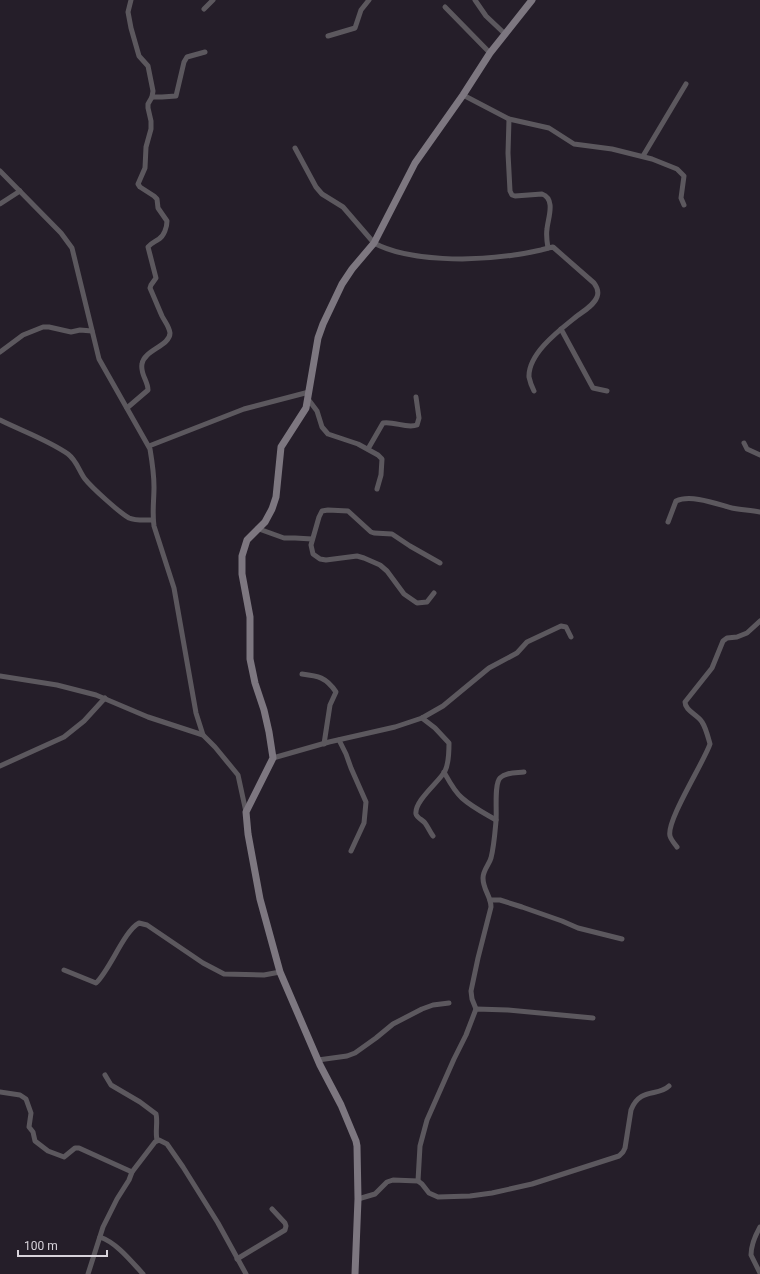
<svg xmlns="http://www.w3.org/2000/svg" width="760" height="1274" font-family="Roboto,sans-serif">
<rect width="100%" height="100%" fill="#251e29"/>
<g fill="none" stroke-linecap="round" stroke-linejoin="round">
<g stroke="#5c585e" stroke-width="5">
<polyline points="475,0 486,16 505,34"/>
<polyline points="445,7 490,53"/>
<polyline points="204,9 213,0"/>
<polyline points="328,36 355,28 361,10 369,0"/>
<polyline points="463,95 509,119 549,128 574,144 612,149 652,159 677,169 684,176 681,198 684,205"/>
<polyline points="152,97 162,97 176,96 184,62 187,57 205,52"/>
<path d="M509 119 508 153 510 191 512 195 515 196 542 194C556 199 548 218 547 229 546 235 547 242 548 248"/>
<path d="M295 148 316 187 322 194 343 207 374 243C409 262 475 261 514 255 523 254 532 252 541 250 545 249 548 248 553 247L594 283C597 287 599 292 597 297 594 305 584 311 577 316 561 329 528 353 529 377 530 382 532 387 534 391"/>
<polyline points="643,156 686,84"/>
<path d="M0 171 61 233 72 248 99 359 150 449C152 461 154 474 154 487 154 500 152 513 154 526L174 588 196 713 203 735"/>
<polyline points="0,204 20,191"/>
<polyline points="561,329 593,388 607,391"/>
<polyline points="0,352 23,335 43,327 49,327 71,332 80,330 92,331"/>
<polyline points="308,399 317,411 322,427 328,434 358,444 378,455 382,459 381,475 377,489"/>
<path d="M127 408 148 390C148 381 140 374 142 364 144 350 170 346 170 333 169 326 165 322 162 316 158 307 154 297 150 288L151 285 156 278 148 247C151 243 155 242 159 239 164 236 167 227 167 221L158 208 157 199 154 196 140 187 138 184 145 168 146 147 151 129V121L148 108V104L152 97 153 91 148 66 139 56 131 28 128 12 131 0"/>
<path d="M0 420C22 431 48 440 68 454 77 461 79 471 85 479 92 488 120 513 129 518 136 521 145 520 153 520"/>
<polyline points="744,443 747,449 760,455"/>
<polyline points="149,446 244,409 309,392"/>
<path d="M368 449 383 423C394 421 407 429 417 425L419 418 416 397"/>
<path d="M668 522 676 501C691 494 717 504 732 508 741 510 751 510 760 512"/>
<polyline points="259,529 284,538 295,538 312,539"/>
<polyline points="434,593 427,602 417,603 404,594 387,571 380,565 364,558 357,556 326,560 320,559 313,554 311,545 319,517 322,511 328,510 348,511 371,532 374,533 392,534 410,546 440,563"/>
<path d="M302 674C318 676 326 677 336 692L330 705 324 744"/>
<polyline points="0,676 57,685 96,695 148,717 203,735 215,747 238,775 246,812"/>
<path d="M422 718 435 728 449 743C449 752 449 763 445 771 440 781 414 801 416 814 417 818 423 820 425 823 428 827 430 832 433 836"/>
<polyline points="339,740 346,754 351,768 366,802 364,823 351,851"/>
<polyline points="273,758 329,742 395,727 422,718 443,706 489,668 517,653 527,642 561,626 566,627 571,637"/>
<polyline points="0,766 64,737 84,721 105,698"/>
<path d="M444 772C449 781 454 791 462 798 472 807 484 813 496 820"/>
<path d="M677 847C675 844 671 840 670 836 666 821 704 762 710 744 708 737 706 728 702 722 697 714 685 711 685 702L712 668 723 641 727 638 737 637 747 633 760 621"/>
<polyline points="490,900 500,900 522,907 562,921 578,928 622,939"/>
<path d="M64 970 96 983C110 970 124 931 139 923L147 925 203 963 224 974 264 975 280 972"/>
<path d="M476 1009 472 999 471 991 478 958 491 907C491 896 483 890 483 878 483 870 489 865 491 858 494 846 495 832 496 821 497 811 494 784 500 778 506 772 516 773 524 772"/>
<polyline points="318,1060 347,1056 355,1053 376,1038 393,1024 422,1009 433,1005 449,1003"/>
<path d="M105 1075 111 1085 140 1102 156 1114C158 1122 155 1131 157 1140"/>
<polyline points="0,1092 20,1095 26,1099 31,1113 29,1127 33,1132 35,1141 48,1151 64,1157 75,1148 79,1148 132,1172"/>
<polyline points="418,1181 420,1146 427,1120 454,1059 466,1035 476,1009 508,1010 593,1018"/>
<path d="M358 1199 375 1194 387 1182 393 1180 418 1181 422 1184 429 1193 438 1197 470 1196 492 1193 532 1184 619 1156 623 1152 625 1148 631 1110C640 1087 658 1097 669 1086"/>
<path d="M760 1227C755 1236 751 1245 751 1255L760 1273"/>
<path d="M100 1237C117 1243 131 1261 143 1274"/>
<polyline points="237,1259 285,1230 286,1226 285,1223 272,1209"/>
<polyline points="88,1274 103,1227 117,1199 129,1180 132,1172 155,1142 159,1140 167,1144 183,1167 218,1223 246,1274"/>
</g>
<polyline stroke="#7d7780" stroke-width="7" points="355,1274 358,1199 357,1146 356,1141 341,1105 320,1065 280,972 260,899 248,834 246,812 273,758 269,732 264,710 255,683 250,659 250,617 242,574 242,556 247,540 265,522 272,509 276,497 281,447 306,408 318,338 323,324 342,284 352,269 374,243 415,163 463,95 490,53 532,0"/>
</g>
<path d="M18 1250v6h89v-6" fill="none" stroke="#d8d3db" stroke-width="2"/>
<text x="24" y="1250" font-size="12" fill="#d8d3db" stroke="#251e29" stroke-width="3" paint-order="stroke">100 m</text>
</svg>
